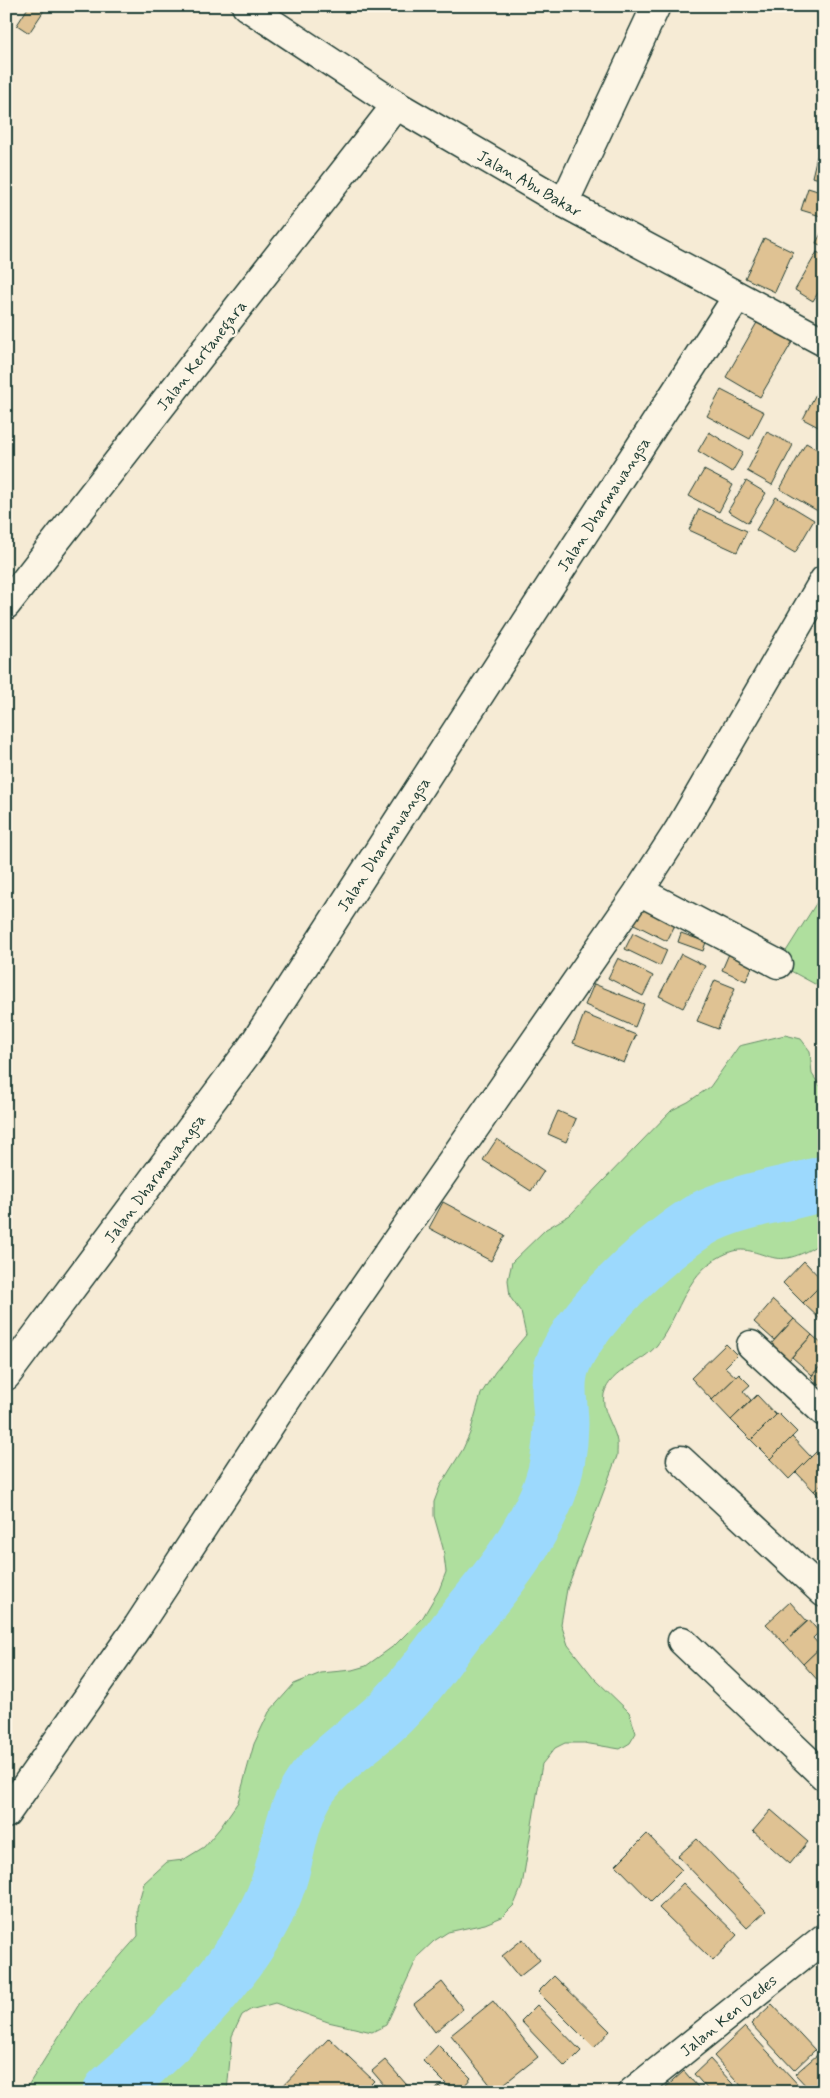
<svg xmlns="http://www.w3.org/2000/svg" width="830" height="2098" font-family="Mynerve,sans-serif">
<rect width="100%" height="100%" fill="#f6ebd5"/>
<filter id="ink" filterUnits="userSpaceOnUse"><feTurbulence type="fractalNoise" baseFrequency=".02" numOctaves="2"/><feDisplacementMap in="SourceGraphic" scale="10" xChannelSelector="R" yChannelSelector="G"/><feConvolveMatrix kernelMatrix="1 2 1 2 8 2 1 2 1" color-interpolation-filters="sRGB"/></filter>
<g filter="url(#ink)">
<g fill="#afdf9e" stroke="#678e69">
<polygon points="824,891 824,989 778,964"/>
<path d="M785 1035 801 1039 810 1051 812 1074 820 1086 824 1087V1241C810 1250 792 1261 775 1258 760 1255 746 1246 730 1252 684 1270 683 1311 657 1345 643 1363 610 1370 604 1394 601 1409 612 1423 616 1437 618 1443 617 1450 617 1456L567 1589 561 1624 568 1645 594 1678 629 1712 636 1733 630 1743 620 1749 584 1743H565L555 1748 542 1764 522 1886 514 1905 502 1917 485 1924 448 1932 434 1941 418 1956 386 2025 372 2032 328 2022 275 2003 250 2010 242 2015 232 2036 227 2092H24L83 1998 138 1936 137 1908 144 1883 167 1862 183 1860 204 1847 220 1828 238 1802 254 1744 269 1712 294 1684 321 1673 352 1670 366 1666 395 1645 423 1617 439 1590 446 1572 443 1548 434 1516V1502L440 1486 463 1449 470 1433 481 1394 495 1372 526 1335 521 1312 510 1297 508 1280 512 1262 546 1229 570 1215 672 1110 688 1102 710 1087 739 1046Z"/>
</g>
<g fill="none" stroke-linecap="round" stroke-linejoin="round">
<path stroke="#9cd9fd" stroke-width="55" d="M110 2092C169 2040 239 1974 271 1902 289 1864 287 1822 310 1787 329 1759 366 1737 391 1712 419 1684 439 1653 463 1622 482 1598 503 1575 519 1549 546 1505 560 1476 561 1424 561 1407 557 1391 560 1375 566 1328 669 1233 712 1214 748 1198 787 1195 824 1183"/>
</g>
<g fill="#dfc293" stroke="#1f3d34">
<polygon points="29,6 47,6 29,33 17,25"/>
<polygon points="817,156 824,158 824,180 812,177"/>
<polygon points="808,188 824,193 824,217 801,210"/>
<polygon points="824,228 824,247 816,243"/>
<polygon points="764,238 793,252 775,292 745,278"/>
<polygon points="817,252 824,256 824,283 813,301 795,290"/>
<polygon points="759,319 794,339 760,397 726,377"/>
<polygon points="824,378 824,430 803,419"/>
<polygon points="721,390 764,412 750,439 707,416"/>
<polygon points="709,432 743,453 732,472 698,451"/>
<polygon points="767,432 793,445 772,485 747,471"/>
<polygon points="806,443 824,453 824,509 821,513 780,489"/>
<polygon points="704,470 733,485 719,512 689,496"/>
<polygon points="746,481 766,493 748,523 728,511"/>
<polygon points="776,497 814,520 795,553 756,530"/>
<polygon points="699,509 747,531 737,552 689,530"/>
<polygon points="641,908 675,925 667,941 634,924"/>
<polygon points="633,933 667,950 660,966 625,949"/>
<polygon points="681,933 706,942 703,951 678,942"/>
<polygon points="731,949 755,960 746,981 722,970"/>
<polygon points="681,954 705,966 683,1008 659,996"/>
<polygon points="618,958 653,976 643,996 608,978"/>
<polygon points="715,980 735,988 718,1029 697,1021"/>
<polygon points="594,984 644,1004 635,1027 585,1005"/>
<polygon points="584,1014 636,1035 624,1063 573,1043"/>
<polygon points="558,1111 576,1119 566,1142 548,1134"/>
<polygon points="497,1139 544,1171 531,1191 483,1160"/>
<polygon points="443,1202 505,1235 491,1261 429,1228"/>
<polygon points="804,1261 824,1282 803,1303 783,1283"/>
<polygon points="824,1282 824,1321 823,1322 803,1303"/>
<polygon points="773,1300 794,1319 774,1340 754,1322"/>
<polygon points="794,1319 812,1335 788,1361 770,1345"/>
<polygon points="812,1335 824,1346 824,1362 812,1375 792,1357"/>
<polygon points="726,1344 737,1355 725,1367 736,1377 712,1400 691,1378"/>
<polygon points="824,1362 824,1389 811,1377"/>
<polygon points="739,1374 750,1385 743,1391 751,1400 731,1420 712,1400"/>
<polygon points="757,1395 776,1415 751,1440 731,1420"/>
<polygon points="778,1413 797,1432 770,1459 751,1440"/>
<polygon points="792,1437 811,1457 789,1479 770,1459"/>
<polygon points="818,1450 824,1456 824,1481 814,1491 796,1472"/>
<polygon points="824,1481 824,1501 814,1491"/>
<polygon points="790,1602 807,1621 784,1643 766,1624"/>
<polygon points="809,1620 819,1632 813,1638 821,1647 803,1664 784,1643"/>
<polygon points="823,1645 824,1681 821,1684 803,1664"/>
<polygon points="771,1810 808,1842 790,1864 753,1831"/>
<polygon points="647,1834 682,1870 651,1901 616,1865"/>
<polygon points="697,1839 766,1911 747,1928 678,1856"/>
<polygon points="683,1883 737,1935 713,1961 659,1908"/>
<polygon points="523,1939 540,1960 519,1977 502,1956"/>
<polygon points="554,1976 610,2031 594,2048 538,1992"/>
<polygon points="442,1982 463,2009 435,2032 414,2004"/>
<polygon points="493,2001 538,2057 495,2091 451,2035"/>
<polygon points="772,2004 815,2050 794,2070 751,2024"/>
<polygon points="537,2005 581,2051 565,2067 521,2021"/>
<polygon points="745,2027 803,2090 802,2092 747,2092 714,2056"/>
<polygon points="329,2038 374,2081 363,2092 277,2092"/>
<polygon points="438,2045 471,2078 459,2092 454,2092 423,2061"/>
<polygon points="824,2049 824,2078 810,2090 795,2074"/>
<polygon points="710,2059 740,2092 710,2092 694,2074"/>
<polygon points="385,2060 413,2092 390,2092 372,2071"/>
<polygon points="684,2071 702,2092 669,2092 665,2088"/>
<polygon points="439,2086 445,2092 434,2092"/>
</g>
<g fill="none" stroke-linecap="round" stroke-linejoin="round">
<defs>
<g id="minor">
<polyline points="246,6 396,105 564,203 824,342"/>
<polyline points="564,203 656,6"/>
<polyline points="6,605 396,105"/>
<polyline points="639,891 778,964"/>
<polyline points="751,1345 824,1412"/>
<polyline points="6,1376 251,1048 737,297"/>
<polyline points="681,1460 824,1593"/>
<polyline points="682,1641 824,1776"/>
<polyline points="6,1814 138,1626 293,1390 639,891 678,831 824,580"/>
<polyline points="632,2092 824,1938"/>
</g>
</defs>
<use href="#minor" stroke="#1f3d34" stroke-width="31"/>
<use href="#minor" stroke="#fcf5e5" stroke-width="28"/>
</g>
</g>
<g text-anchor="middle" stroke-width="5" stroke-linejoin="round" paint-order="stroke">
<g font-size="16" fill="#1f3d34" stroke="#fcf5e5">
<text transform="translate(530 183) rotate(30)" y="6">Jalan Abu Bakar</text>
<text transform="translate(201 355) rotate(-52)" y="6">Jalan Kertanegara</text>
<text transform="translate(603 504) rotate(-57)" y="6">Jalan Dharmawangsa</text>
<text transform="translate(383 844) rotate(-57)" y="6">Jalan Dharmawangsa</text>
<text transform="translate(154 1178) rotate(-53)" y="6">Jalan Dharmawangsa</text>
<text transform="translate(728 2015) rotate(-39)" y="6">Jalan Ken Dedes</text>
</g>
</g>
<rect width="830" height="2098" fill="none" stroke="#fcf5e5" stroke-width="25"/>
<rect x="12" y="12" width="805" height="2073" fill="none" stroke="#1f3d34" stroke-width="2" filter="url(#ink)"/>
</svg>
